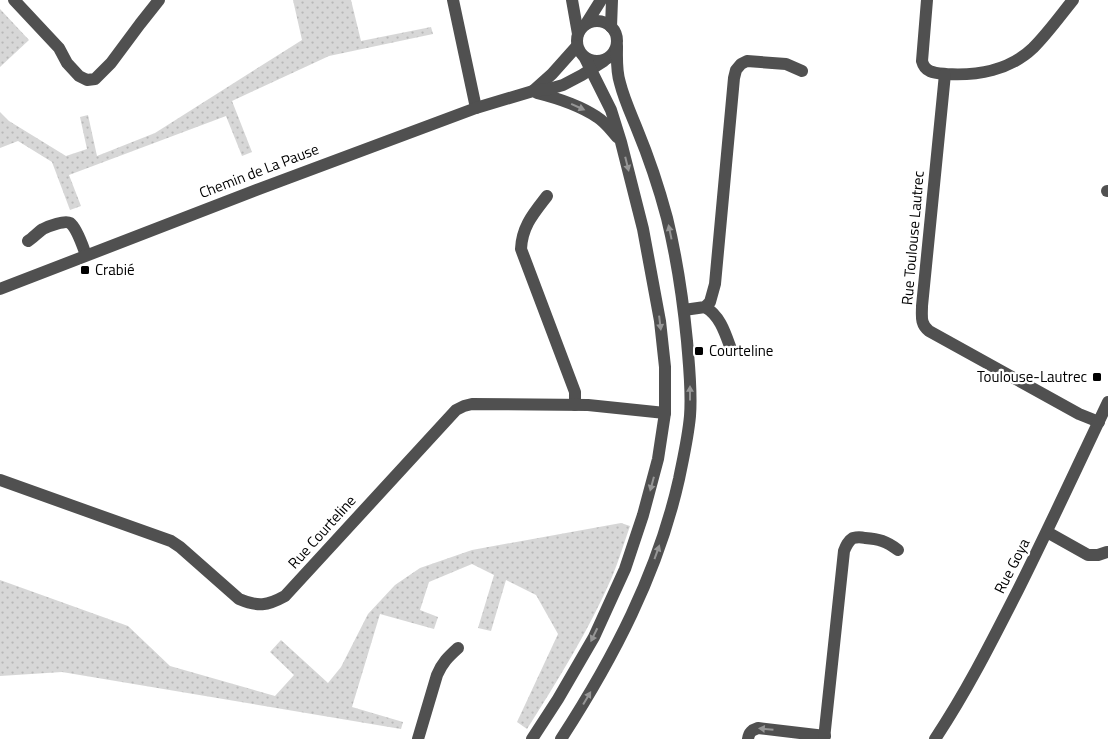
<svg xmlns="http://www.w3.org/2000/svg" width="1108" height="739" font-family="'Titillium Web',sans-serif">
<defs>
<pattern id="park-dots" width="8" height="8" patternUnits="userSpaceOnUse" patternTransform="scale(1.25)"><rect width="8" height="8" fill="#d7d7d7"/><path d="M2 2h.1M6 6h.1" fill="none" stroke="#b7b7b7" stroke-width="1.8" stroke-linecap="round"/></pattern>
</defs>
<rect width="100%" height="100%" fill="#fff"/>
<g fill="url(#park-dots)">
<polygon points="293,0 351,0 361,41 431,27 433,34 329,56 232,101 252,152 242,156 226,116 69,175 81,206 70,210 52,162 18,141 0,148 0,112 9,121 66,156 87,149 80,117 88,115 97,156 155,133 302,40"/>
<polygon points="0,9 29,40 0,67"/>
<path d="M621 523 630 526C624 543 619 560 612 577 589 630 558 680 527 729L517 722 558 634 536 595 506 580 491 631 478 628 494 575 472 564 429 582 420 610 438 617 434 629 380 614 352 707 403 722 401 729 62 672 0 676V580L128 626 170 666 275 696 294 675 270 652 281 640 328 683 341 667 368 614 395 585 420 568 472 550Z"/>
</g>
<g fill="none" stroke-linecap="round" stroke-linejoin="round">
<g stroke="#505050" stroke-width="12">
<polyline points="14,0 59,48 67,63 79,76 87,80 95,79 111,63 140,24 159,0"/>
<polyline points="453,0 476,108"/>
<polyline points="572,0 578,34"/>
<path d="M927 0 922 61C925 73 935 73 946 74 977 76 1010 70 1033 48 1048 33 1060 16 1073 0"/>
<circle cx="597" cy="41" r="20"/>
<polyline points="586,24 601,0"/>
<polyline points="611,27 612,0"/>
<path d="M945 74 922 306C922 316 920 324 929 331L1079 414 1099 422"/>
<polyline points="533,91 552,74 577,46"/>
<path d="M537 93C557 98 579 105 597 117 605 122 610 129 617 137"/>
<polyline points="1107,191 1108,191"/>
<path d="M547 196C534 213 522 226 521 249L575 392V405"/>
<path d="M28 241C33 238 38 232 43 229 49 226 65 220 70 223 77 228 83 247 86 255"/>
<polyline points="0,289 259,189 476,108 533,91 549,89 563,85 582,75 604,61"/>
<path d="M705 307C721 316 726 336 732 352"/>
<polyline points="684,310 705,307 710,302 715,284 734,78 736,70 741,64 747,61 786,64 802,71"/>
<path d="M0 480 171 541 180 547 239 599C258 607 267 606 285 596L456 410 464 406 472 404 588 405 665 413"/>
<polyline points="1047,532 1088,555 1098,555 1107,552"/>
<path d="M418 739 437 675C442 663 448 657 458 648"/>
<polyline points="532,739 558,699 594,637 625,569 643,515 658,459 665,413 665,367 660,321 643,229 621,142 611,110 585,58"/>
<path d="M561 739C613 659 658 573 679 479 683 459 688 438 690 416 692 391 689 366 687 341 683 300 677 259 667 218 659 188 649 158 637 129 631 114 624 99 620 83 616 71 617 58 617 46"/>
<path d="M748 739C749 732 752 730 758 728L825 736"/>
<path d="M824 739 844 551C846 546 848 541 853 538 857 537 861 537 865 538 879 539 886 541 898 550"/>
<path d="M935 739C967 691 992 641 1018 590 1049 528 1078 465 1108 402"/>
</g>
</g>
<defs><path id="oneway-solid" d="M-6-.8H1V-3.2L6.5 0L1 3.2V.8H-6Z" transform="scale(1.25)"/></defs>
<g fill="#969696">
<use href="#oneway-solid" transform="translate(578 107) rotate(24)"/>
<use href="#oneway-solid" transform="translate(627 164) rotate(76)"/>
<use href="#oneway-solid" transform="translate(670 232) rotate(-102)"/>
<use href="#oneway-solid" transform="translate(660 323) rotate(83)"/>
<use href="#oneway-solid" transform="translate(690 393) rotate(-90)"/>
<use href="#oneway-solid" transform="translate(652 484) rotate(105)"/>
<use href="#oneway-solid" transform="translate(657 552) rotate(-70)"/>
<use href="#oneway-solid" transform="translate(594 635) rotate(116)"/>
<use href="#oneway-solid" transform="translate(587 698) rotate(-59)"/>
<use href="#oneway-solid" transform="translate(766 729) rotate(-175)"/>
</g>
<g fill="#000" stroke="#fff" stroke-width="2">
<rect x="80" y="265" width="10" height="10" rx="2.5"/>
<rect x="694" y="346" width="10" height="10" rx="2.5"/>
<rect x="1092" y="372" width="10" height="10" rx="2.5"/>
</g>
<g text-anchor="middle" stroke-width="4.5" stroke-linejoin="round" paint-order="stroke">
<g font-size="15" fill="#000" stroke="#fff">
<text transform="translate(259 171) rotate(-21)" y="5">Chemin de La Pause</text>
<text transform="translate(913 238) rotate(-85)" y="5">Rue Toulouse Lautrec</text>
<text transform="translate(322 532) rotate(-48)" y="5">Rue Courteline</text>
<text transform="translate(1012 566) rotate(-63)" y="5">Rue Goya</text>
</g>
<g font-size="15" fill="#000" stroke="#fff" text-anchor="start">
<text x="95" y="275">Crabié</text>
<text x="709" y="356">Courteline</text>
<text x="1087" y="382" text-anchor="end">Toulouse-Lautrec</text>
</g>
</g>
</svg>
